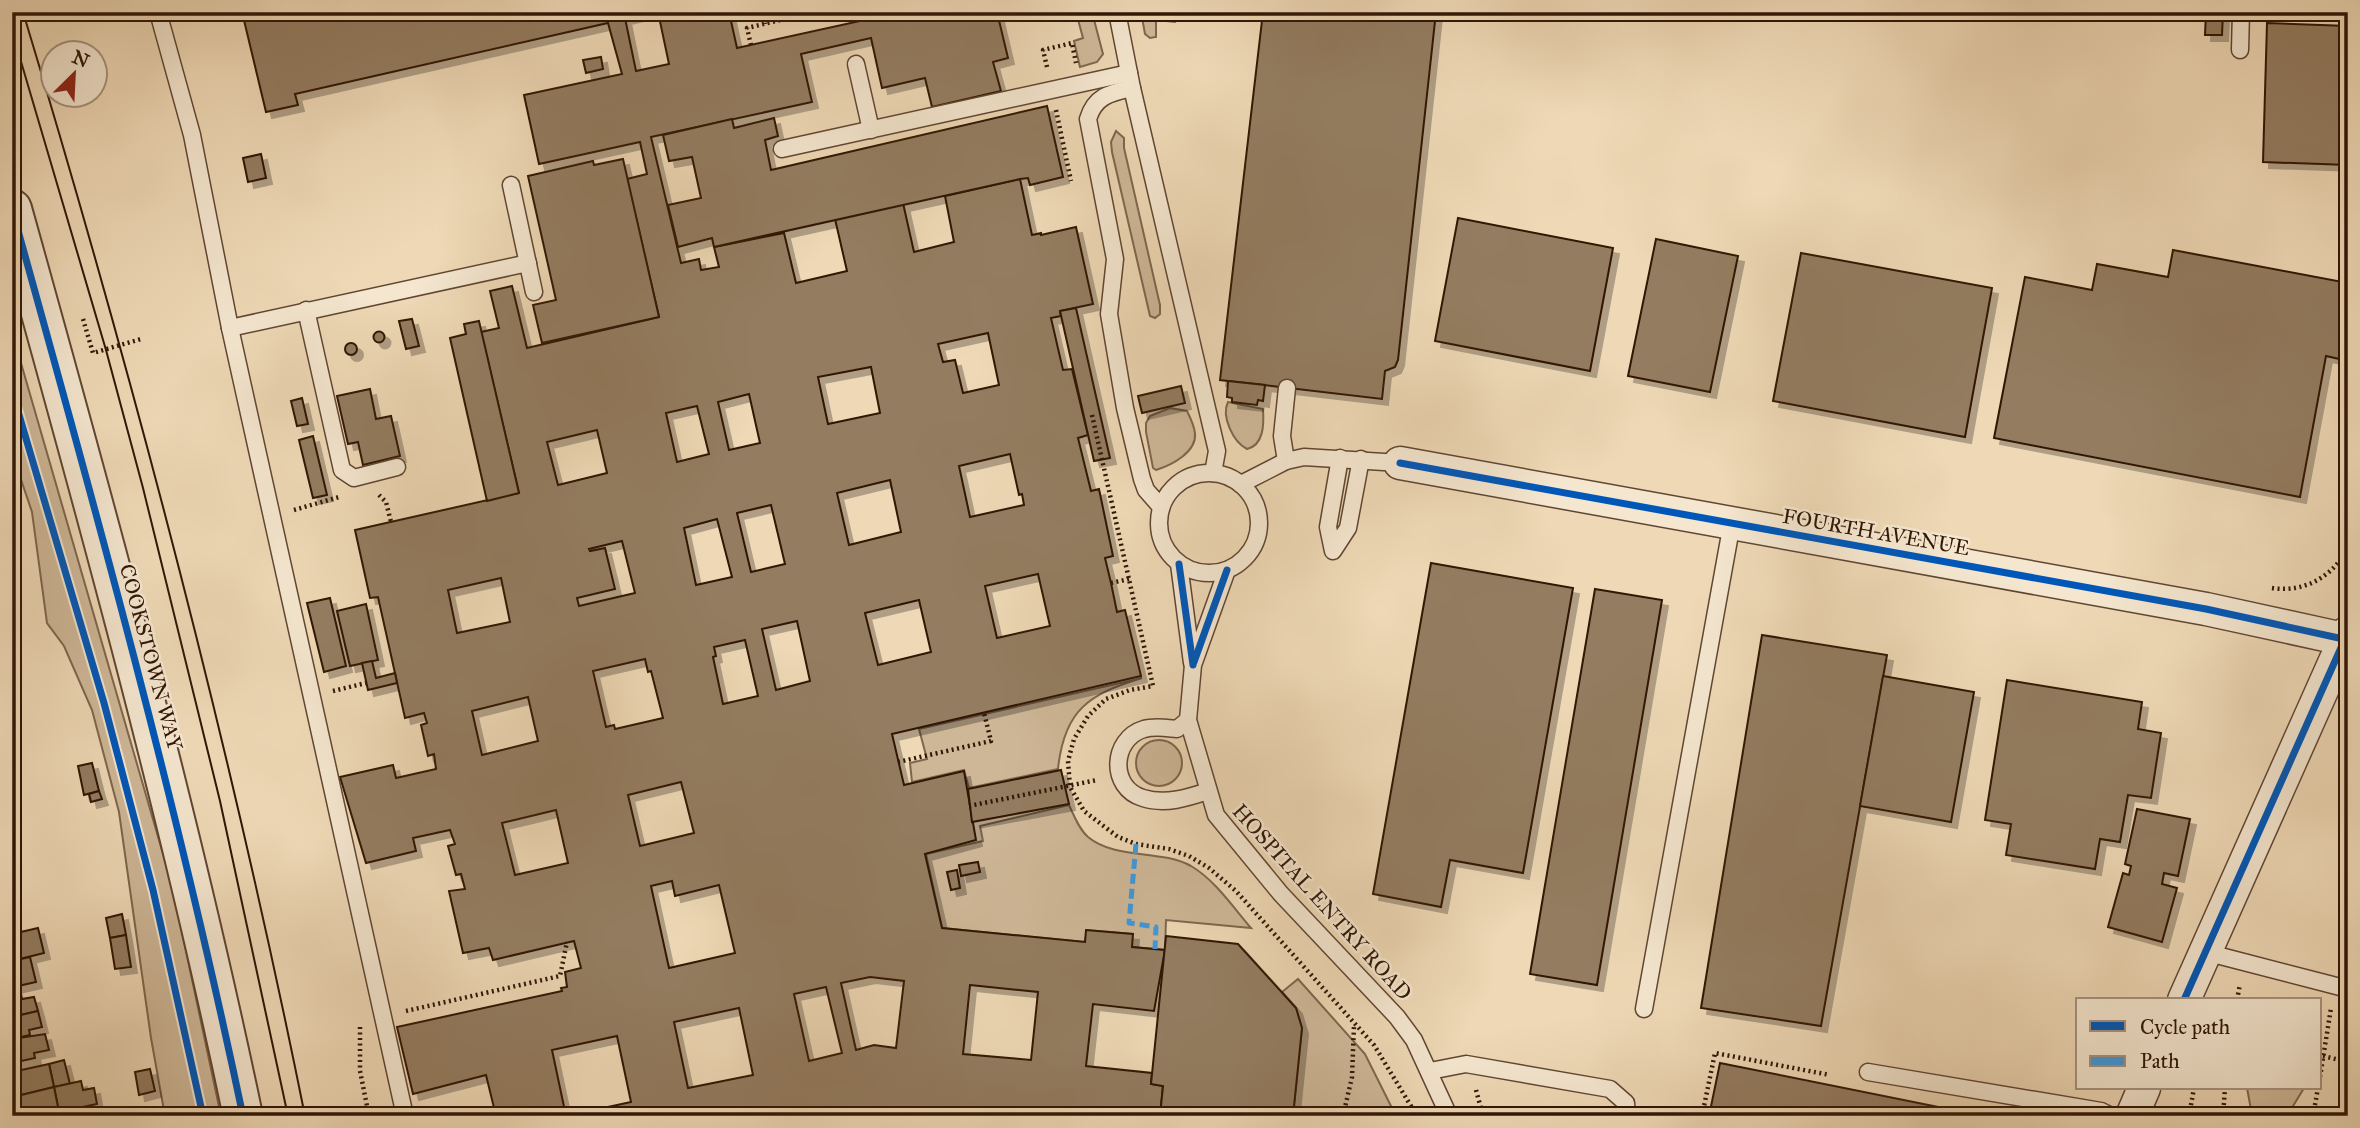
<svg xmlns="http://www.w3.org/2000/svg" width="2360" height="1128" font-family="'IM FELL Great Primer',serif">
<defs>
<filter id="shadow"><feDropShadow dx="6" dy="6" stdDeviation="0" flood-color="#0004"/></filter>
</defs>
<rect width="100%" height="100%" fill="#eed8b5"/>
<filter id="stains"><feTurbulence type="fractalNoise" baseFrequency=".00286" numOctaves="4"/><feColorMatrix values="0 0 0 0 .2 0 0 0 0 .09 0 0 0 0 .02 0 0 0 .5 -.17"/></filter>
<radialGradient id="worn" r=".72"><stop offset=".6" stop-color="#630" stop-opacity="0"/><stop offset="1" stop-color="#630" stop-opacity=".3"/></radialGradient>
<g fill="#ceb797" stroke="#7f664e" stroke-width="2">
<polygon points="765,12 805,12 767,21"/>
<polygon points="1076,12 1092,12 1103,54 1097,62 1080,67 1074,41 1083,38"/>
<polygon points="1141,12 1177,12 1175,22 1156,20 1156,37 1150,38 1145,34"/>
<polygon points="1116,131 1124,138 1124,148 1160,305 1160,314 1155,318 1150,316 1112,152 1111,142"/>
<polygon points="12,332 172,885 221,1116 165,1116 151,1038 119,812 92,710 64,646 47,623 32,512 12,453"/>
<path d="M1228 402 1263 409C1264 424 1264 445 1247 449 1233 442 1221 416 1228 402Z"/>
<path d="M1170 408 1187 411C1190 417 1194 426 1195 433 1197 452 1172 465 1156 470L1153 468 1146 432V423L1150 416Z"/>
<path d="M1142 678C1089 694 1064 710 1058 769L969 788 964 770 912 782 910 763 927 759 919 729Z"/>
<circle cx="1159" cy="763" r="23"/>
<path d="M1069 805C1074 816 1079 829 1088 837 1116 860 1160 849 1191 866 1215 880 1233 907 1251 928L1166 920 1165 950 1132 947V934L1087 930 1085 942 942 928 926 854 983 841 980 826Z"/>
<polygon points="1298,979 1365,1054 1396,1116 1293,1116 1302,1028 1296,1008 1282,992"/>
<polygon points="2247,1088 2304,1088 2287,1116 2252,1115"/>
</g>
<g fill="#937b61" stroke="#301606" stroke-width="2" fill-rule="evenodd" filter="url(#shadow)">
<path d="M242 12H651L625 18 636 71 669 64 658 12H729L737 48 869 19 867 12H997L1008 58 993 62 1001 91 932 107 925 78 882 88 871 38 801 54 812 102 651 137 681 263 699 259 701 270 719 267 714 247 784 233 796 283 847 271 835 219 903 203 914 252 954 242 945 196 1020 179 1032 235 1041 233V235L1076 227 1093 304 1060 311 1061 316 1051 318 1063 370 1072 369 1088 435 1078 438 1091 491 1099 489 1113 556 1105 558 1111 583 1117 612 1125 610 1141 676 892 734 904 785 964 771 976 840 925 854 942 928 1085 942 1086 930 1133 934 1132 947 1165 950 1154 1011 1093 1004 1086 1066 1152 1073 1151 1084 1163 1086 1160 1116H496L486 1075 413 1094 397 1027 562 991 561 988 567 987 565 972 581 968 574 941 493 960 489 948 463 953 449 891 465 889 461 874 456 875 448 846 455 844 450 830 413 838 416 851 366 863 340 777 393 765 396 778 436 769 434 754 428 756 421 725 427 723 424 713 405 718 378 597 370 598 355 530 519 493 481 332 499 328 490 291 512 286 527 348 659 317 627 179 647 174 640 142 539 164 524 95 622 74 608 23 295 94 298 105 266 112ZM988 333 999 385 963 393 955 360 943 362 938 344ZM871 367 880 413 828 424 818 377ZM749 394 760 443 729 450 718 402ZM697 406 709 454 677 462 666 413ZM597 430 607 473 558 485 547 442ZM1010 454 1019 495 1022 494 1024 505 970 517 959 466ZM890 480 901 532 849 545 837 493ZM771 505 785 564 751 572 737 513ZM717 519 732 577 696 585 684 528ZM622 541 635 593 579 606 577 598 615 589 605 548 590 551 589 549ZM1038 574 1050 626 997 638 985 586ZM501 578 510 622 457 633 448 590ZM919 600 931 652 878 665 865 613ZM797 621 810 681 776 690 762 629ZM745 640 758 696 723 704 713 657 716 656 714 647ZM645 659 648 672 651 671 663 718 615 729 614 725 606 727 593 671ZM528 697 538 741 482 755 472 711ZM681 782 694 833 640 846 628 795ZM556 810 568 863 515 875 502 823ZM672 881 675 896 719 885 735 953 669 968 651 886ZM870 977 904 981 896 1048 874 1045 856 1050 841 983ZM970 985 1038 992 1031 1060 963 1054ZM826 987 842 1053 809 1061 794 994ZM739 1008 753 1075 688 1088 674 1022ZM617 1036 631 1102 566 1116 552 1050Z"/>
<polygon points="1263,12 1436,12 1398,360 1395,367 1385,371 1382,399 1220,380"/>
<polygon points="2206,12 2223,12 2222,35 2205,35"/>
<polygon points="2267,23 2348,26 2348,165 2263,162"/>
<polygon points="601,57 603,69 586,73 583,60"/>
<polygon points="1047,106 1063,177 1030,185 1028,178 1020,179 714,247 712,238 678,247 668,205 701,198 692,157 669,161 663,135 732,119 734,128 774,118 778,136 765,140 771,170"/>
<polygon points="261,154 266,178 248,182 243,158"/>
<polygon points="623,159 659,317 542,343 533,305 556,300 528,176 593,161 594,165"/>
<polygon points="1458,218 1613,248 1590,371 1435,341"/>
<polygon points="1656,239 1738,256 1710,392 1628,376"/>
<polygon points="2173,250 2348,283 2348,361 2326,356 2300,497 1994,438 2025,277 2092,290 2097,264 2168,277"/>
<polygon points="1801,253 1992,288 1965,437 1773,401"/>
<polygon points="1076,308 1110,458 1094,461 1060,311"/>
<polygon points="412,319 419,346 406,349 399,321"/>
<polygon points="479,321 519,493 487,501 450,338 466,334 464,324"/>
<circle cx="379" cy="337" r="5.5"/>
<circle cx="351" cy="349" r="6"/>
<polygon points="1228,381 1265,385 1263,401 1258,400 1257,405 1232,402 1232,398 1227,397"/>
<polygon points="1181,386 1185,403 1142,413 1138,396"/>
<polygon points="370,389 376,419 391,416 400,456 363,465 358,442 348,444 337,396"/>
<polygon points="302,398 308,424 297,426 291,401"/>
<polygon points="313,436 327,495 313,498 299,440"/>
<polygon points="1431,563 1573,588 1523,873 1450,860 1441,907 1373,894"/>
<polygon points="1595,589 1662,600 1597,985 1530,974"/>
<polygon points="330,598 346,666 324,672 307,603"/>
<polygon points="366,604 378,660 350,666 337,611"/>
<polygon points="1762,635 1887,655 1821,1026 1701,1008"/>
<polygon points="372,661 376,678 395,673 397,683 368,690 362,663"/>
<polygon points="1883,676 1974,692 1951,822 1860,806"/>
<polygon points="2007,680 2142,702 2138,729 2161,733 2151,798 2128,795 2120,842 2100,839 2095,869 2006,855 2011,824 1985,820"/>
<polygon points="92,763 99,791 84,795 78,766"/>
<polygon points="1061,770 1069,804 972,822 968,789"/>
<polygon points="99,791 102,799 91,802 89,794"/>
<polygon points="2137,809 2190,819 2178,876 2164,873 2162,884 2177,888 2162,942 2108,927 2123,873 2129,875 2131,866 2125,864"/>
<polygon points="978,862 980,872 961,876 959,865"/>
<polygon points="957,870 960,888 951,890 947,872"/>
<polygon points="122,914 126,935 110,938 106,918"/>
<polygon points="38,928 44,953 12,961 12,934"/>
<polygon points="126,935 131,967 115,969 110,938"/>
<polygon points="1166,936 1238,944 1296,1008 1302,1028 1293,1116 1160,1116 1163,1086 1151,1084"/>
<polygon points="30,957 36,982 18,986 12,961"/>
<polygon points="12,961 18,986 12,988"/>
<polygon points="21,994 22,999 34,997 38,1011 12,1017 12,996"/>
<polygon points="38,1011 42,1027 29,1030 30,1035 12,1039 12,1017"/>
<polygon points="45,1034 49,1050 34,1053 35,1058 12,1063 12,1039"/>
<polygon points="64,1060 70,1084 54,1087 49,1064"/>
<polygon points="1720,1063 1983,1116 1709,1116"/>
<polygon points="49,1064 54,1087 13,1097 12,1072"/>
<polygon points="150,1069 155,1091 139,1095 135,1072"/>
<polygon points="81,1081 83,1090 94,1088 97,1104 59,1112 54,1087"/>
<polygon points="54,1087 59,1112 41,1116 17,1116 13,1097"/>
</g>
<g fill="none" stroke-linecap="round" stroke-linejoin="round">
<defs>
<g id="service">
<polyline points="158,12 192,135 230,328 405,1116"/>
<polyline points="1117,12 1132,88 1217,451 1213,473"/>
<polyline points="2240,50 2241,12"/>
<polyline points="856,64 871,130"/>
<path d="M1132 88C1110 93 1095 96 1088 119L1115 259 1109 314 1125 408 1142 479 1146 490 1161 507"/>
<polyline points="782,149 1129,73"/>
<polyline points="511,185 534,292"/>
<polyline points="306,310 342,470 354,478 397,467"/>
<polyline points="230,328 528,263"/>
<polyline points="1340,458 1328,527 1333,551 1348,528 1361,459"/>
<polyline points="1286,461 1282,436 1287,388"/>
<circle cx="1209" cy="523" r="50"/>
<polyline points="1241,484 1286,461 1304,457 1400,463"/>
<polyline points="1179,564 1192,663"/>
<polyline points="1227,570 1193,665 1188,720 1216,815 1281,894 1397,1017 1414,1040 1449,1116"/>
<path d="M1188 720 1177 729C1166 728 1155 726 1144 729 1111 739 1109 788 1143 798 1165 805 1187 798 1208 791"/>
<polyline points="2205,952 2348,989"/>
<polyline points="1644,1009 1732,523"/>
<polyline points="1430,1071 1466,1064 1610,1089 1626,1103 1627,1116"/>
<polyline points="1868,1072 2101,1111 2111,1116"/>
</g>
<g id="minor">
<polyline points="1400,463 2206,609 2348,640"/>
<polyline points="2184,1000 2348,632"/>
<polyline points="2132,1116 2144,1088"/>
</g>
<path id="tertiary" d="M12 209C96 510 179 811 243 1116"/>
</defs>
<use href="#service" stroke="#604632" stroke-width="19"/>
<use href="#minor" stroke="#604632" stroke-width="35"/>
<use href="#tertiary" stroke="#604632" stroke-width="42"/>
<g stroke="#301606" stroke-width="4.5" stroke-dasharray="2 3.5" stroke-linecap="butt">
<polyline points="763,12 765,24"/>
<polyline points="751,45 747,28 814,12"/>
<polyline points="1047,67 1043,50 1072,43 1076,63"/>
<polyline points="1056,110 1071,181"/>
<polyline points="83,319 93,353 141,339"/>
<polyline points="1092,415 1153,686 1130,690 1106,699 1088,716 1074,739 1068,761 1070,787 1084,811 1118,837 1136,844 1169,849 1189,856 1209,868 1236,891 1374,1045 1417,1116"/>
<polyline points="379,495 386,502 391,522"/>
<polyline points="294,510 339,497"/>
<polyline points="1111,583 1129,579"/>
<path d="M2272 588C2305 593 2334 576 2348 547"/>
<polyline points="333,691 366,683"/>
<polyline points="2341,730 2348,723"/>
<polyline points="898,762 991,741 984,713"/>
<polyline points="969,806 1097,780"/>
<polyline points="2237,1000 2240,984"/>
<polyline points="406,1011 560,976 567,942"/>
<polyline points="360,1027 360,1071 369,1116"/>
<polyline points="2323,1056 2348,1062"/>
<polyline points="2320,1077 2331,1008"/>
<polyline points="1476,1090 1483,1116"/>
<polyline points="1343,1116 1352,1077 1354,1025"/>
<polyline points="1702,1116 1715,1053 1830,1075"/>
<polyline points="2189,1116 2194,1088"/>
<polyline points="2223,1116 2225,1088"/>
<polyline points="2313,1116 2318,1088"/>
</g>
<use href="#service" stroke="#f4e6cf" stroke-width="16"/>
<use href="#minor" stroke="#f4e6cf" stroke-width="32"/>
<use href="#tertiary" stroke="#f4e6cf" stroke-width="38"/>
<g stroke="#301606" stroke-width="2">
<path d="M23 12C133 376 230 743 305 1116"/>
<polyline points="12,31 106,350 143,488 220,801 288,1116"/>
</g>
<polyline stroke="#3e9add" stroke-width="5" stroke-dasharray="10 5" stroke-linecap="butt" points="1136,844 1129,923 1156,927 1155,949"/>
<defs>
<g id="cycleway">
<path d="M12 209C96 510 179 811 243 1116"/>
<polyline points="12,391 104,703 153,890 203,1116"/>
<polyline points="1400,463 2206,609 2348,640"/>
<polyline points="1179,564 1193,665"/>
<polyline points="1194,662 1227,570"/>
<polyline points="2184,1000 2348,632"/>
</g>
</defs>
<use href="#cycleway" stroke="#f4e6cf" stroke-width="11"/>
<use href="#cycleway" stroke="#0057b8" stroke-width="7"/>
</g>
<g text-anchor="middle" stroke-width="5" stroke-linejoin="round" paint-order="stroke">
<g font-size="21" fill="#301606" stroke="#f4e6cf">
<text transform="translate(1876 532) rotate(10)" y="7">FOURTH AVENUE</text>
<text transform="translate(151 657) rotate(75)" y="7">COOKSTOWN WAY</text>
<text transform="translate(1322 902) rotate(48)" y="7">HOSPITAL ENTRY ROAD</text>
</g>
</g>
<rect width="2360" height="1128" fill="none" stroke="#eed8b5" stroke-width="42"/>
<rect x="14" y="14" width="2332" height="1100" fill="none" stroke="#301606" stroke-width="3.5"/>
<rect x="21" y="21" width="2318" height="1086" fill="none" stroke="#301606" stroke-width="2"/>
<rect x="2076" y="998" width="245" height="91" fill="#f4e6cf" stroke="#a6937f" stroke-width="2"/>
<rect x="2090" y="1021" width="35" height="10" fill="#0057b8" stroke="#a6937f" stroke-width="2"/>
<text x="2140" y="1034" font-size="21" fill="#301606">Cycle path</text>
<rect x="2090" y="1056" width="35" height="10" fill="#3e9add" stroke="#a6937f" stroke-width="2"/>
<text x="2140" y="1068" font-size="21" fill="#301606">Path</text>
<g transform="translate(74 74) rotate(24)"><circle r="33" fill="#f4e6cf" stroke="#a6937f" stroke-width="2"/>
<path d="M0-5L12 26L0 18L-12 26Z" fill="#8f2418"/>
<text y="-10" font-size="19" font-weight="bold" text-anchor="middle" fill="#301606">N</text>
</g>
<rect width="100%" height="100%" filter="url(#stains)"/>
<rect width="100%" height="100%" fill="url(#worn)"/>
</svg>
